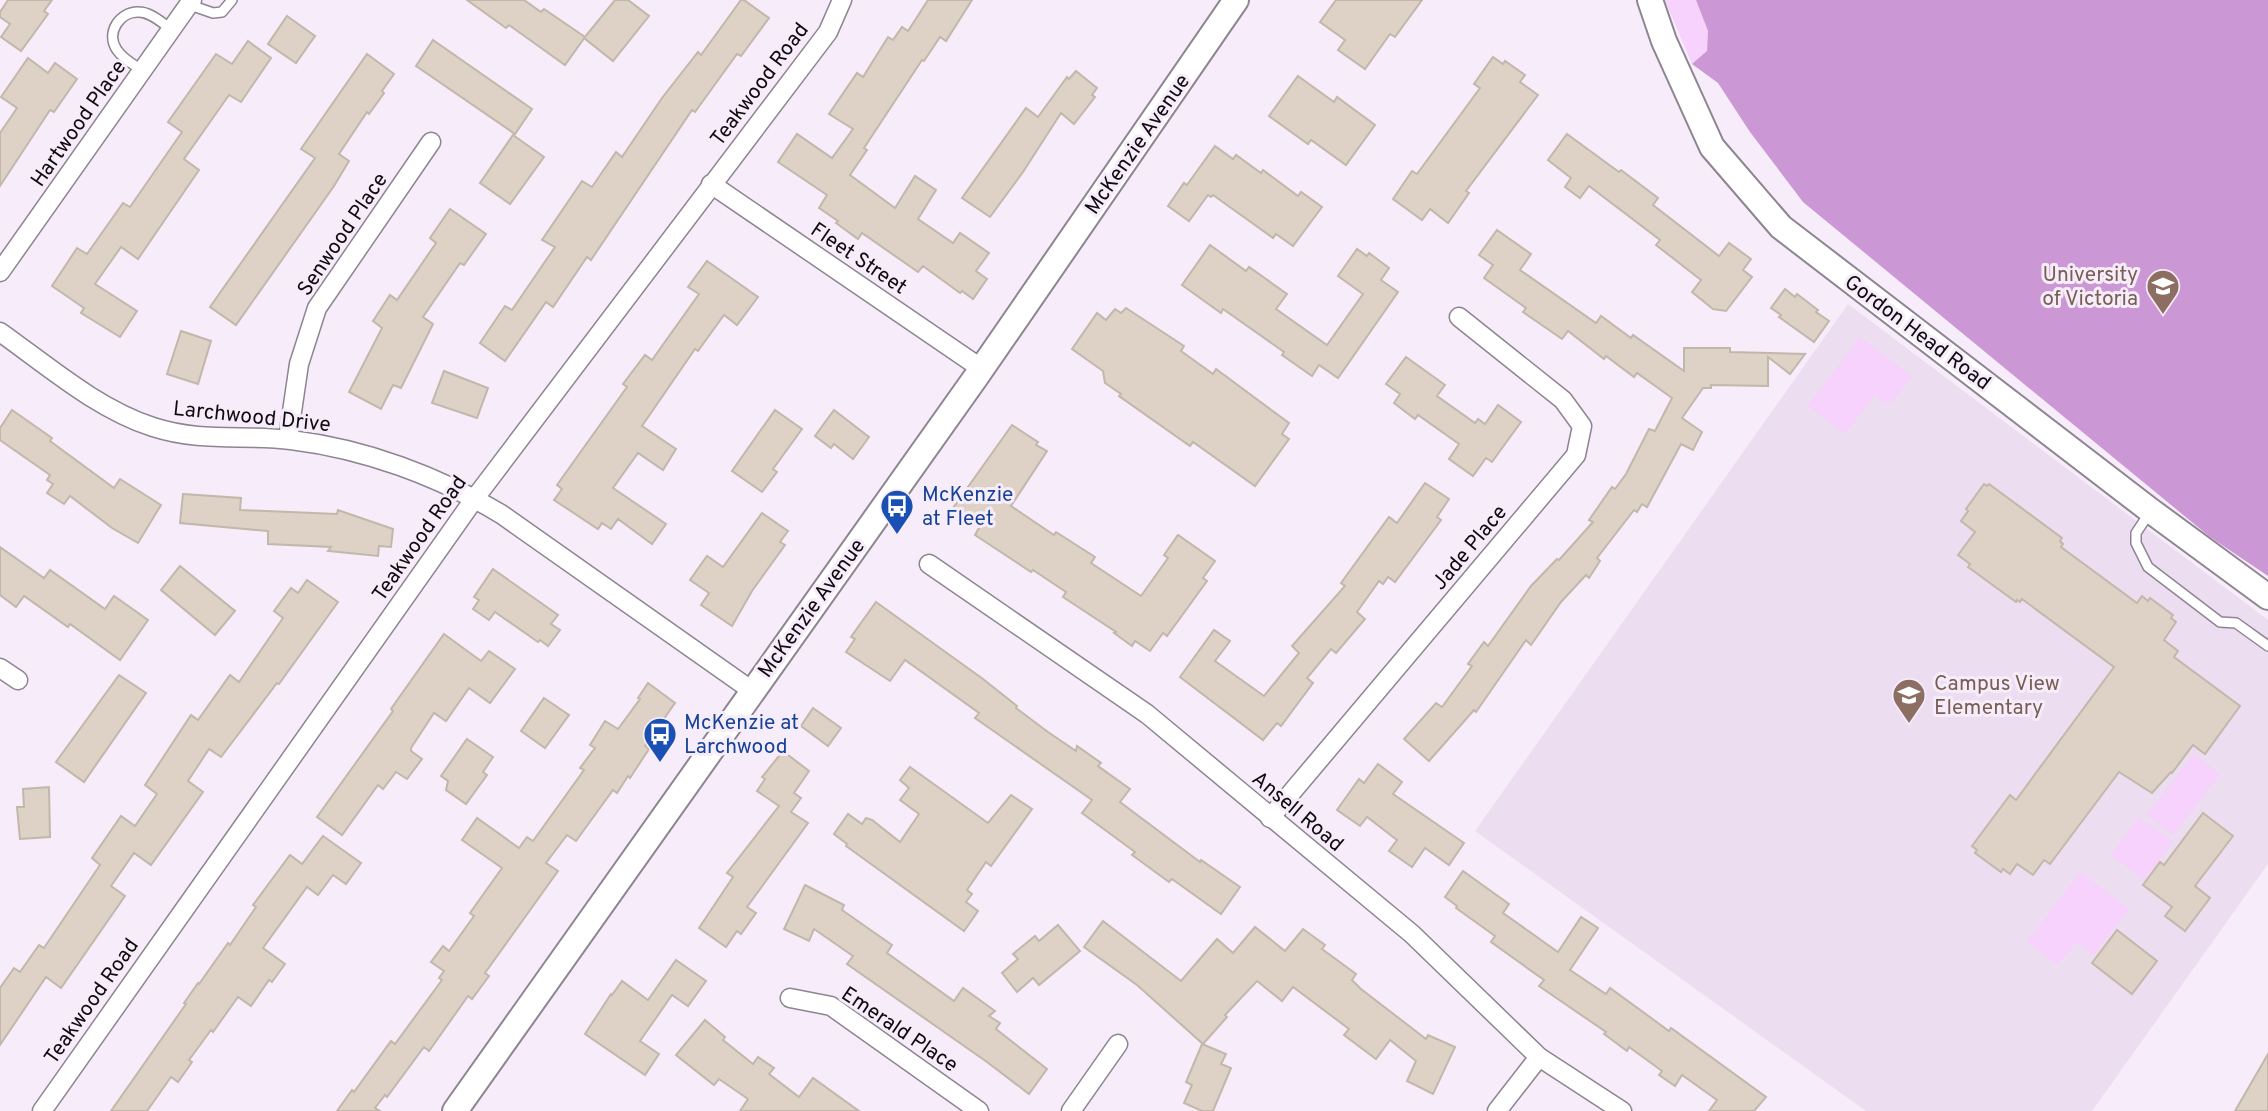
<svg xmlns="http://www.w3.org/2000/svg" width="2268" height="1111" font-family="Overpass,sans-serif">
<rect width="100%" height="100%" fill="#f7ecf9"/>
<polygon fill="#edddf0" points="1848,304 2268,620 2268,864 2092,1111 1866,1111 1475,831"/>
<g fill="#f6d2fc">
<polygon points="1665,0 1696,0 1708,31 1707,52 1692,64"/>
<polygon points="1860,337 1912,376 1892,402 1885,403 1875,395 1845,434 1808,406"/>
<polygon points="2194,754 2220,774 2173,835 2147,815"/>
<polygon points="2139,817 2173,842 2144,880 2111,855"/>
<polygon points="2080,872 2129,909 2094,955 2077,942 2058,965 2027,942"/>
</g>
<polygon fill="#cb97d4" points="1696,0 2268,0 2268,576 2210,537 1803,202 1750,132 1718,83 1692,64 1707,51 1708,31"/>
<g fill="#ddd2c5" stroke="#c3b7ab" stroke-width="2">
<polygon points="8,0 52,0 44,11 48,14 21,51 1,37 10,24 0,17 0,12"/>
<polygon points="467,0 524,0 541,12 544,9 585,37 565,65 509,25 506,28"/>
<polygon points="615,0 628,0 649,16 613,61 584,38"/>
<polygon points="741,0 744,0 769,18 741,56 737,54 695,112 692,110 591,260 587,257 553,307 546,302 505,361 480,343 505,306 512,310 555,247 542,240 582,181 592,187 616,152 622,157 662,98 698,52 701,55"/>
<polygon points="928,0 972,0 946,41 940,37 924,61 922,60 864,148 867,150 850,175 895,208 915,176 936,190 918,219 953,243 960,233 989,253 976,271 987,279 973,299 962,291 960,293 923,266 918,272 862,233 858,239 836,223 838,221 819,208 827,195 778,162 797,134 832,158 853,129 829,114 857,73 863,77 888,37 893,40 902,27 908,31"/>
<polygon points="1336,0 1422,0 1395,37 1390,34 1365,69 1338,50 1345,40 1320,22"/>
<polygon points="287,16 315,36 296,63 268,44"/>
<polygon points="433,40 532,109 515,134 416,66"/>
<polygon points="248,41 271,58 241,102 229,95 184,159 199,170 138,259 121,247 95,284 137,311 120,337 81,313 84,308 52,286 77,248 87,254 123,203 130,207 182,132 168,122 216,54 232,64"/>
<polygon points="367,54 394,74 382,91 384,93 369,114 367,112 339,154 349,161 334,186 236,325 210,307 315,158 301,149"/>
<polygon points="1493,57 1503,64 1505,61 1525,75 1520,82 1538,95 1466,191 1469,193 1448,223 1430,209 1422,220 1393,199 1412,171 1417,174 1480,88 1474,84"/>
<polygon points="28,58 48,73 55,63 77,79 54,112 50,110 0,186 0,133 17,108 1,97"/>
<polygon points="1076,71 1097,88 1092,95 1095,97 1074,124 1061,113 1023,172 990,217 962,198 1026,108 1038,117 1067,77 1069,79"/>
<polygon points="1298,76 1334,102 1337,97 1375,125 1346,165 1311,140 1308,144 1269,116"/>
<polygon points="1567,134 1619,172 1621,170 1658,198 1653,205 1719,256 1729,243 1751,259 1743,270 1752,277 1726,311 1713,309 1692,292 1701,280 1656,245 1660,240 1589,186 1580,198 1565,187 1571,178 1548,160"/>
<polygon points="513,135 544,157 510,204 480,183"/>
<polygon points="1215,146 1233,159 1236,155 1261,173 1263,170 1298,196 1301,192 1322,207 1293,246 1276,234 1273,238 1213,195 1211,197 1208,195 1189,221 1168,206 1184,183 1187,185"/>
<polygon points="450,209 486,234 464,265 460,263 423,317 433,324 401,388 393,385 381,409 349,392 382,328 373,321 390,295 397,300 436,243 430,238"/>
<polygon points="1497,230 1531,254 1520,270 1596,323 1601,316 1631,338 1633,335 1684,371 1684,348 1730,348 1730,352 1805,354 1790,374 1768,357 1768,386 1711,385 1711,388 1703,388 1682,418 1702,432 1693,450 1681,444 1647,507 1642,504 1637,512 1634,510 1597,558 1600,561 1589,578 1586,575 1561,602 1531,645 1526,640 1476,712 1474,710 1429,761 1404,739 1436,703 1442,707 1472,666 1468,664 1484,642 1488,646 1531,586 1557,559 1559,560 1593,522 1589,520 1612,487 1615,489 1626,474 1649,429 1655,431 1672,398 1637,373 1634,377 1606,356 1604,359 1568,331 1562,339 1523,312 1526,308 1484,278 1493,265 1479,255"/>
<polygon points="1210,245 1246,271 1249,267 1287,294 1276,309 1327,345 1363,294 1338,276 1357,249 1367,256 1369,253 1389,268 1381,280 1398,292 1338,378 1319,365 1312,376 1282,355 1284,352 1223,309 1221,313 1182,285"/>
<polygon points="707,261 758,297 737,325 724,315 698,351 695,349 642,426 676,449 663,470 638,453 613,488 666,524 652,544 618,519 611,529 602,523 598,529 554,500 562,489 557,485 627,387 623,384 645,355 652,360 699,294 688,287"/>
<polygon points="1785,289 1795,297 1797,294 1818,310 1816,312 1829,321 1814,342 1779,317 1781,315 1771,308"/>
<polygon points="1126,308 1184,346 1181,351 1213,374 1216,369 1289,423 1282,434 1289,439 1255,486 1193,442 1190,446 1119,396 1121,394 1105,383 1103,371 1072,349 1097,313 1106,320 1115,309 1121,313"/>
<polygon points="181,331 211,341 198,384 167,374"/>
<polygon points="1406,357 1445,385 1437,396 1475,423 1478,419 1485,424 1498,405 1521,422 1492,462 1486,458 1473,476 1449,459 1459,444 1418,415 1415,419 1394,403 1400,394 1386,384"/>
<polygon points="444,371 488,388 477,418 432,403"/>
<polygon points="12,410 52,438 50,441 114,488 120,479 161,505 138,543 112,528 70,496 64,504 47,493 53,484 47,480 50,475 0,440 0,428"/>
<polygon points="775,410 802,429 773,469 777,472 762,492 732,471"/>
<polygon points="834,410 869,437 853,459 834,444 831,448 815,436"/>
<polygon points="1012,425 1038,442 1036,445 1047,451 1011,506 1054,535 1056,532 1095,557 1091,563 1141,596 1168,558 1164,555 1178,535 1215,561 1203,578 1207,581 1167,636 1163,633 1150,651 1135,641 1132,646 1114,633 1116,632 1063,597 1066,592 1033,570 1031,572 975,535 980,526 953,508"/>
<polygon points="1425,483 1449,499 1437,517 1441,520 1395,582 1388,577 1383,584 1379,581 1357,612 1365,619 1336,653 1331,649 1307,678 1313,683 1281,726 1277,723 1263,740 1180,677 1214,630 1230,641 1215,661 1264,696 1299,653 1292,646 1345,586 1341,583 1389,517 1397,523"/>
<polygon points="1984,484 1987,486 1989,484 2062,538 2060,541 2063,544 2061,547 2137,603 2142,596 2148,601 2150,598 2173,615 2171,618 2176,622 2164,640 2178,651 2174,657 2240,706 2205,754 2193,745 2172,773 2171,772 2152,793 2119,772 2050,864 2044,860 2033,875 2017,864 2010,874 2003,869 2001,872 1975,853 1977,850 1972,846 2010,795 2016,800 2114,667 2022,599 2020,602 2017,600 2016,602 1968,567 1970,564 1958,555 1975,532 1961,521 1968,511 1966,509"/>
<polygon points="183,494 241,498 240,510 337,514 338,510 393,529 391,547 379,546 378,556 328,551 331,547 268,544 268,531 180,523"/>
<polygon points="762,513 788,531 780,542 785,545 752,591 732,626 701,605 709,593 690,580 707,556 723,567"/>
<polygon points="0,547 44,578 50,570 105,609 114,596 148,620 120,660 70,624 68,627 24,596 16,607 0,595"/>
<polygon points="180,566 235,611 215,635 161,590"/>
<polygon points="493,569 558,615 551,624 560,630 548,646 540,640 538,642 495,612 489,620 473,609 479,600 474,597"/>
<polygon points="307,580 338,602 279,684 277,683 221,757 209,749 188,781 203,792 151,865 134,853 111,886 125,896 61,988 46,977 0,1045 0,988 14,968 20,972 39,945 44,948 100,865 92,858 121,816 135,826 157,794 145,785 191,715 198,720 230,675 239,682 283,618 274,611 291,588 298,593"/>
<polygon points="876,602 983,679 1017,706 1016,708 1048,732 1076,751 1077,746 1101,763 1098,766 1130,789 1120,802 1200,862 1201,860 1240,887 1221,914 1172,879 1169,882 1132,855 1135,852 1082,813 1092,800 975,718 979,713 905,660 890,681 846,652 855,639 851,637"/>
<polygon points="444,634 481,661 489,651 515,669 490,703 469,688 446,721 434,713 411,748 411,751 422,759 407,779 396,772 383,789 378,785 342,835 317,817 393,711 391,709"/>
<polygon points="119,675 146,693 84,782 56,762"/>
<polygon points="648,683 675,703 645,746 649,749 630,778 628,776 617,793 613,790 576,841 567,835 546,863 558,871 485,973 489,976 472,999 468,996 429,1051 424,1047 387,1097 385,1095 375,1108 380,1111 337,1111 352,1090 354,1092 391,1041 395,1044 442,980 439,978 444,971 431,962 443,946 449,951 474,916 470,913 502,868 462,840 477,818 519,848 527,837 533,841 584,770 580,768 595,748 590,745 605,721 618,729 640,699 638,698"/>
<polygon points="544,698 569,715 545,748 521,731"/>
<polygon points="813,708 841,728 828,746 801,726"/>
<polygon points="467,739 493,757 483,772 487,775 466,804 446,790 448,781 441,776"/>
<polygon points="783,751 809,771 794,793 801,798 791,812 808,823 747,907 756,913 741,934 737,931 726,947 699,928 733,877 727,873 779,806 757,791 765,779 762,777"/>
<polygon points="1378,764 1402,782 1393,794 1464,843 1449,865 1425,848 1412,867 1389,851 1397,840 1367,817 1360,826 1337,810 1359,779 1364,783"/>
<polygon points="910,767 988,823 1011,795 1032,809 991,866 986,862 967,890 972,894 966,902 978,911 964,931 846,846 847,844 834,834 848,814 862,824 866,818 872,820 900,842 919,814 900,800 909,788 900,780"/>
<polygon points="49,787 50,837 20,839 17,807 24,807 23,789"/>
<polygon points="2203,813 2233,836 2195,886 2210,898 2185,931 2165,916 2172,907 2143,885 2160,862 2164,865"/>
<polygon points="323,836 361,863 346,884 333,875 318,895 307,887 263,948 285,964 272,982 269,980 251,1006 238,997 213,1032 211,1030 189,1060 192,1062 178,1082 171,1077 147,1111 111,1111 186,1004 184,1003 198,983 199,984 228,943 230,945 256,907 253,905 290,855 302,864"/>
<polygon points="1463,871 1509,904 1503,913 1558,952 1581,917 1598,928 1570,970 1606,994 1610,988 1669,1031 1671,1028 1766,1097 1754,1111 1709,1111 1717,1100 1682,1075 1675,1086 1659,1075 1662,1071 1629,1047 1627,1051 1604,1034 1606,1032 1539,986 1544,980 1491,942 1495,936 1456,908 1457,906 1445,897"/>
<polygon points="805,885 844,905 842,910 892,945 887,953 954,1001 963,988 995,1011 989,1016 1000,1023 996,1029 1047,1069 1029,1094 987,1062 847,964 853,956 814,929 809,941 784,929"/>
<polygon points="1103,921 1181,981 1217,939 1233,953 1255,927 1285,951 1303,929 1325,945 1322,949 1356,974 1352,980 1361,989 1426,1039 1428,1035 1455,1047 1433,1094 1407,1081 1416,1061 1390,1040 1376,1059 1344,1035 1349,1029 1293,987 1282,1001 1257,981 1225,1015 1227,1017 1203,1044 1137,985 1084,947"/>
<polygon points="1058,925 1080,951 1039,985 1033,978 1017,992 1002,973 1018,959 1013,954 1035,936 1039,941"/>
<polygon points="2117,930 2157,961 2132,994 2092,963"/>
<polygon points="676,960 706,981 688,1006 672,995 640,1041 659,1054 645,1075 585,1034 611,994 612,995 622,981 648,1000"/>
<polygon points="705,1020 725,1037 723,1040 753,1064 758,1057 774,1068 769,1074 799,1097 813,1078 859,1111 740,1111 748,1099 719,1079 714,1085 676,1055"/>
<polygon points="1202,1044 1226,1054 1221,1064 1231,1068 1213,1111 1202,1111 1184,1103 1192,1085 1186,1082"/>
<polygon points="2268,1054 2268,1111 2235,1111"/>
</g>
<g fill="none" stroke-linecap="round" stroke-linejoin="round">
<defs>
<g id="lane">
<polyline points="190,5 213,13 222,12 232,0"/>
<path d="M143 71C134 65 123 59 117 50 105 33 120 11 139 12 151 12 163 24 173 30"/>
<polyline points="2150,512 2136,533 2136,543 2148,567 2220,622 2236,623 2268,646"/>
</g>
<g id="street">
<polyline points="711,184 982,369"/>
<polyline points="0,272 192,0"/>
<path d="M0 332C48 366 97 409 153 427 203 443 243 434 291 440 365 449 438 476 501 514L751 690"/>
<polyline points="288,439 299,364 317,308 431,142"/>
<polyline points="929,564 1147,714 1412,934 1539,1057 1622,1111"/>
<polyline points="0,668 18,680"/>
<polyline points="1270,818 1576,455 1582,426 1563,400 1459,317"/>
<polyline points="790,998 831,1006 979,1111"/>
<polyline points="42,1111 475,498 828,32 842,0"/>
<polyline points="1071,1111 1118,1044"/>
<polyline points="1497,1111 1539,1057"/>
</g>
<g id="secondary">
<polyline points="1650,0 1664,41 1712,147 1781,227 2151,511 2268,597"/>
<polyline points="455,1111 976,377 1236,0"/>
</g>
</defs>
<use href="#lane" stroke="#8f8491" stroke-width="12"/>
<use href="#street" stroke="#8f8491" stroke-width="21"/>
<use href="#secondary" stroke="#8f8491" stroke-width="28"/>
<use href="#lane" stroke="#fff" stroke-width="9"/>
<use href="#street" stroke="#fff" stroke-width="18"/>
<use href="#secondary" stroke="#fff" stroke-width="24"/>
</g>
<defs>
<symbol id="university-pin" viewBox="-11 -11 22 30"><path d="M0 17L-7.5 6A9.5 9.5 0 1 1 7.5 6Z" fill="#8d6e63" stroke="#f7ecf9"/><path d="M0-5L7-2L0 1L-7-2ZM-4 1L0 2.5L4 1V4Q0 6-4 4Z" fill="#fff"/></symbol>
<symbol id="bus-pin" viewBox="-11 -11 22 30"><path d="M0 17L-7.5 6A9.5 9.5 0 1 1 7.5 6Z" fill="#1a4fb4" stroke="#f7ecf9"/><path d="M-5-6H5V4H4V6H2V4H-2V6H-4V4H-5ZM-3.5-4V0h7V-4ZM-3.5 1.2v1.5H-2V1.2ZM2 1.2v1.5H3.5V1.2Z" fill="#fff"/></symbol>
<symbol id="school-pin" viewBox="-11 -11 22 30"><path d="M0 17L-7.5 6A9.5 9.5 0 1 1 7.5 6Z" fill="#8d6e63" stroke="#f7ecf9"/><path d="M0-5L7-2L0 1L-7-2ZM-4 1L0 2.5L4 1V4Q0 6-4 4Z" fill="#fff"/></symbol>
</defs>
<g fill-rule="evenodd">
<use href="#university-pin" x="2144" y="267" width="38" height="52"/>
<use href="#bus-pin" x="878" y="487" width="38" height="52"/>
<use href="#school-pin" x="1890" y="676" width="38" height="52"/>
<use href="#bus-pin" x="641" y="715" width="38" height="52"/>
</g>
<g text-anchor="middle" stroke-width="6" stroke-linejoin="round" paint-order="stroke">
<g font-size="21" fill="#0f0c10" stroke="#f7ecf9">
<text transform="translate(759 84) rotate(-53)" y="7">Teakwood Road</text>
<text transform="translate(78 123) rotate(-55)" y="7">Hartwood Place</text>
<text transform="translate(1137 144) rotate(-55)" y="7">McKenzie Avenue</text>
<text transform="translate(342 234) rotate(-56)" y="7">Senwood Place</text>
<text transform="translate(859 258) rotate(34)" y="7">Fleet Street</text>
<text transform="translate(1918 332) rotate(37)" y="7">Gordon Head Road</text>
<text transform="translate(252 416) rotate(6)" y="7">Larchwood Drive</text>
<text transform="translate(419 538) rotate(-55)" y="7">Teakwood Road</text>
<text transform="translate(1469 547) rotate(-50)" y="7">Jade Place</text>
<text transform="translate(811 608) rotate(-54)" y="7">McKenzie Avenue</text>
<text transform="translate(1298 811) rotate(40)" y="7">Ansell Road</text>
<text transform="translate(91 1001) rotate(-55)" y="7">Teakwood Road</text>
<text transform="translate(900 1029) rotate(34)" y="7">Emerald Place</text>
</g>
<g font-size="21" fill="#785e54" stroke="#f7ecf9" text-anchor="end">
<text x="2138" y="281">University<tspan x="2138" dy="24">of Victoria</tspan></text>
<text x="1934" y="690" text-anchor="start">Campus View<tspan x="1934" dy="24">Elementary</tspan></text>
</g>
<g font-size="21" fill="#164399" stroke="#f7ecf9" text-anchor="start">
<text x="922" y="501">McKenzie<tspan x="922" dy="24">at Fleet</tspan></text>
<text x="684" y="729">McKenzie at<tspan x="684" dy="24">Larchwood</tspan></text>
</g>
</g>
</svg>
